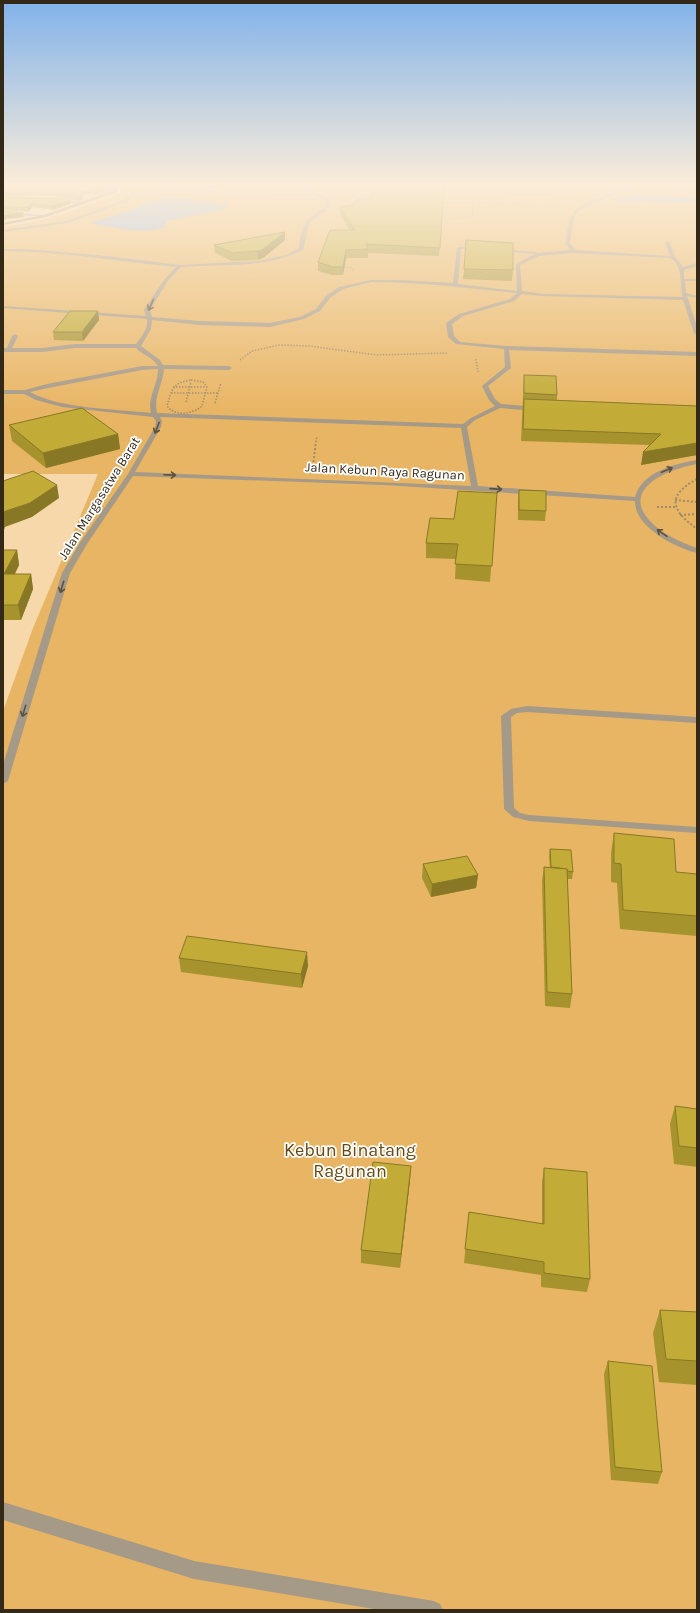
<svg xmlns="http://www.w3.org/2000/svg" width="700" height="1613" font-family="Karla,sans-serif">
	<rect width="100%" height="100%" fill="#f6d8ab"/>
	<path fill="#e8b564" d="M114,184H697V1610H3V711L33,628L98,474H3V226C41,225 87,205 123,192Z"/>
	<g fill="#86b0ed">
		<polygon points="631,194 695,198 697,198 697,203 613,201 615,198"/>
		<path d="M167,198L190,199L231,206C210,214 189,215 167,221L163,228C137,234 116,228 91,223L134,209L150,202Z"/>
	</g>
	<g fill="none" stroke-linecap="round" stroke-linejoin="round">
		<g stroke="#a18b6a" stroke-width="1" stroke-dasharray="1.5 1.5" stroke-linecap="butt">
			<polyline points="485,194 486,203"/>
			<polyline points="340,196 371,198"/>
			<polyline points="440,202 537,205"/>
			<polyline points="547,205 562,207"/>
			<polyline points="452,218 469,217 472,215 473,203"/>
			<polyline points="341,267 352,268 354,272"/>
		</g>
		<g stroke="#a18b6a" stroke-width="1.5" stroke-dasharray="1.5 1.5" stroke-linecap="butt">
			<polyline points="476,359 478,372"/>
			<polyline points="240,360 252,351 279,345 309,346 377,355 447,353"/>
			<path d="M191,380L203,382L207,387L202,406C193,414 175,417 167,406C172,389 172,383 191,380Z"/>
			<polyline points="173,387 206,387"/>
			<polyline points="171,393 218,393"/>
			<polyline points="186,402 191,382"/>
			<polyline points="215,403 221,383"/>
			<polyline points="316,442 317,436"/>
		</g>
		<g stroke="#a18b6a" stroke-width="2" stroke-dasharray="2 2" stroke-linecap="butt">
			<polyline points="313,466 316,441"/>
			<path d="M697,479C666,496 671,510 697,529"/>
			<polyline points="675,500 697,502"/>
			<polyline points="657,507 676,507"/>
			<polyline points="680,515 697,514"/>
		</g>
		<g fill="#a59987" fill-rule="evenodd">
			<path d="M141,184H145L143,186L235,192L311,193L302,184H306L316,193L327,198L330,202L327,210C302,225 310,226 303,250C264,269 223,264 181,267L167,282L150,310L152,317L200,321L270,323L300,317L316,309L326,296L339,287L371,280H401L453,283L457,248L459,247L480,248L461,249L458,284L517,291L516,264L535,254L500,251L498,249L536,252L538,253L570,250L566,243C569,204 578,208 610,193L609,184H613L614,192L635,185L629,184L679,187L697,192V194L679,189L641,186L613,195L579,210L574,216L570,243L575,250L670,256L665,242L669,241L675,257L683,267L697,263V266L684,270V279H697V281H685L686,293L697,296V298L687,296L697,326V335L694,333L683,300L543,296L522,294L514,301L463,316L452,324L454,336L460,342L506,346L697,352V356L509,350L511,368L488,386L495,399L501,404L536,407L539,409L536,411L500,408L475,420L467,427L478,486L635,497C642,472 674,464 697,460V464C672,468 620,487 649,520C662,534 680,542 697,548V553C676,548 634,527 635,501L384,485L133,476L87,544L70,573L8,781L3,784V765L62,573L79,544L128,474L155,427L156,421L153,417L62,407L36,400L24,394H3V390H25L47,384L142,366H158C153,357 142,355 136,348H75L42,352H3V348H7L12,336L15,334L18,336L12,348H42L75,344H136C142,336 148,329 147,319L3,308V306L146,316L144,310C154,295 163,279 176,267C119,262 61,251 3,251V249H26L107,256L180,265L258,261L286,255L299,248C302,225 304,220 324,208L326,202L314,195L235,194L141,188L126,202L68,223L3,232V230L66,221L124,200ZM571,253L670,258C684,265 679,285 683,297L543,294L522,291L520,265L539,256ZM371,282C420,282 468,288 517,293L510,299L459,314L446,323L448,337L456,344L504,349L505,367L482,386L489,400L495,406L471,418L463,424L157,413C153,397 163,385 164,369L229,370L232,368L229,366L163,365L160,360L141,346L151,329L152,320L200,325L270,327L304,319L320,311L330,298L343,289ZM158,369C158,385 147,397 151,413C116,409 60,409 30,392L48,388L142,370ZM160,417L461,428L471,486L135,472L161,427L162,421Z"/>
			<polygon points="527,706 697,717 697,723 527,712 517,713 511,717 514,808 520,813 529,815 697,827 697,833 529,821 513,817 504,809 501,716 511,709"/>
			<polygon points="3,1502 194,1561 434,1601 440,1604 443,1610 380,1610 194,1579 3,1520"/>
		</g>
		<g fill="#a59987" fill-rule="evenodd">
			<polygon points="57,199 82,202 84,203 82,204 56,201"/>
			<polygon points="3,212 45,215 47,216 45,217 3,214"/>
		</g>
		<polygon fill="#8a785d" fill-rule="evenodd" points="108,184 112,184 117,188 117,192 46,217 3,225 3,223 44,215 114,190"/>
	</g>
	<g fill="#a7932e">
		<polygon points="3,184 111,185 111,189 102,193 82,195 83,199 79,201 52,196 3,196"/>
		<polygon points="444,184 439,256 368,253 368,258 346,258 343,275 332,275 318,271 318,262 350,230 340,215 340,207 353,205 371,198"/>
		<polygon points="453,184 550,184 552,188 551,195 514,196 500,191 453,193"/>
		<polygon points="3,197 70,200 70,204 53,210 32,207 28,212 3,210"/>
		<polygon points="285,232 285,240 263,258 258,260 232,261 215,253 214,245"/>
		<polygon points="464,269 513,270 512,281 463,279"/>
		<polygon points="98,311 99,320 83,341 54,340 53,332"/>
		<polygon points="524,375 557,395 557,400 697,406 697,455 641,465 649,445 521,441"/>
		<polygon points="9,425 118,434 120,449 46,468 12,441"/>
		<polygon points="519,490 546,511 545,521 518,520 518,500"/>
		<polygon points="497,493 490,582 455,579 456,559 426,558 426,543 454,519"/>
		<polygon points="3,550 17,550 19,565 15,574 31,574 33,589 21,620 3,620"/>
		<polygon points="614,833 676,872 697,874 697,936 620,929 617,883 611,882 611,852"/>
		<polygon points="550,849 573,872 572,879 567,879 572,994 570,1008 545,1006 542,881 544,867 550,867 549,856"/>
		<polygon points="423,864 478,875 476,888 431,897 422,878"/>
		<polygon points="179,958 308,966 302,988 181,972"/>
		<polygon points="675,1106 697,1109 697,1167 674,1164 670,1124"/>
		<polygon points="544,1168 590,1279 587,1292 541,1287 541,1275 464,1263 469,1212 542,1224 542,1182"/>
		<polygon points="410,1180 400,1268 361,1263 361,1250"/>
		<polygon points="660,1310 697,1312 697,1385 659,1382 653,1333"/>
		<polygon points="608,1361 662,1472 658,1484 611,1480 604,1374"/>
	</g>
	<g fill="#887826">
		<polygon points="111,185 111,189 102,193 79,195 79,191"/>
		<polygon points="83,195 83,199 79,201 79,197"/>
		<polygon points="70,200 70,204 53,210 52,206"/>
		<polygon points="31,203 32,207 28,212 27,208"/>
		<polygon points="23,213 24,217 6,219 3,221 3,217 5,215"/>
		<polygon points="285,232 285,240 263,258 258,260 257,251"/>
		<polygon points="346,250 346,258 343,275 343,267"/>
		<polygon points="98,311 99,320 83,341 82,332"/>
		<polygon points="118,434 120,449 46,468 43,453"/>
		<polygon points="697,443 697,455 641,465 643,452"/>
		<polygon points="57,485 59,498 32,517 5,527 3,532 3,512"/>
		<polygon points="17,550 19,565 7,589 4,574"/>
		<polygon points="31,574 33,589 21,620 18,605"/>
		<polygon points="478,875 476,888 431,897 432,884"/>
		<polygon points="307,952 308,966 302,988 301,974"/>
		<polygon points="411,1166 410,1180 400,1268 401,1254"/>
	</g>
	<g fill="#c2ab36" stroke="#887826">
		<polygon points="3,184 107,184 111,185 102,189 79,191 83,195 79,197 51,193 3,192"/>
		<polygon points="373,184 444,184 440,248 366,244 368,249 346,250 343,267 332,267 318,262 330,230 355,230 340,207 353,205 357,200 371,198"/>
		<polygon points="453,184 498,184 453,185"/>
		<polygon points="500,184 550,184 552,188 515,188"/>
		<polygon points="3,197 51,198 70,200 52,206 31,203 27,208 3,206"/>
		<polygon points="3,211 23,213 5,215 3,217"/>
		<polygon points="285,232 262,250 257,251 232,253 214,245"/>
		<polygon points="466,240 513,243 513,270 464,269"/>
		<polygon points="70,311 98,311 82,332 53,332"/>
		<polygon points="524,375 556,376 557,395 524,393"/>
		<polygon points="524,399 697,406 697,443 643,452 661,434 523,429"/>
		<polygon points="82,408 118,434 43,453 9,425"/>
		<polygon points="33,471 57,485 30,503 3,512 3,481"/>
		<polygon points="519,490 546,491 546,511 519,510"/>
		<polygon points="458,491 497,493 492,566 455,564 458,544 426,543 430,518 454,519"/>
		<polygon points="3,550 17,550 4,574 31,574 18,605 3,605"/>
		<polygon points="614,833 674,839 676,872 697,874 697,916 623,910 621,864 614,863"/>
		<polygon points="550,849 571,850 573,872 567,871 567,869 551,867"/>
		<polygon points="467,856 478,875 432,884 423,864"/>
		<polygon points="544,867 567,869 572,994 547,992"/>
		<polygon points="187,936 307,952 301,974 179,958"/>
		<polygon points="675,1106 697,1109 697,1148 679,1146"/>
		<polygon points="373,1162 411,1166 401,1254 361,1250"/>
		<polygon points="544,1168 587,1172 590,1279 544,1273 544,1262 465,1249 469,1212 544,1224"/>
		<polygon points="660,1310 697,1312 697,1361 666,1359"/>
		<polygon points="608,1361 652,1366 662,1472 615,1467"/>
	</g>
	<defs><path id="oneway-shaft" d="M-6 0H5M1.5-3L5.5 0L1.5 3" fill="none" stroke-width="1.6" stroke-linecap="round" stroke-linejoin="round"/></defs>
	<g stroke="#5c503e">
		<use href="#oneway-shaft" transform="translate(151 305) rotate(114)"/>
		<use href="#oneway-shaft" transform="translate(157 428) rotate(111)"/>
		<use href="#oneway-shaft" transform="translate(667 470) rotate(-23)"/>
		<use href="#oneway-shaft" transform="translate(170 475) rotate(2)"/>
		<use href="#oneway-shaft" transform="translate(496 489) rotate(4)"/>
		<use href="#oneway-shaft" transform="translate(662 533) rotate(-145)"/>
		<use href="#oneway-shaft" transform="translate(62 587) rotate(107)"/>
		<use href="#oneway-shaft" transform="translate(24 711) rotate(107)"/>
	</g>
	<linearGradient id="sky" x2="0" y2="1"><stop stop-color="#81b2ea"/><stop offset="0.45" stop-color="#fbedd9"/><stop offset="1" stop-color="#fbedd9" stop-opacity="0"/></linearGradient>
	<rect width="700" height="410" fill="url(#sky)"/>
	<g text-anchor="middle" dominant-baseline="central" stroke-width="3.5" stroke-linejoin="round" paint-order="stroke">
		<g font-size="13" fill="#342917" stroke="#fefefe">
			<text transform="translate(385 471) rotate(3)">Jalan Kebun Raya Ragunan</text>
			<text transform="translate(99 498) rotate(-58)">Jalan Margasatwa Barat</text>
		</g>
		<g font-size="18" fill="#664812" stroke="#fefefe">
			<text x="350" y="1150">Kebun Binatang<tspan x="350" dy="21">Ragunan</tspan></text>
		</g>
	</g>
	<rect width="700" height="1613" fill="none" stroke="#342917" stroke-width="8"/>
</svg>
